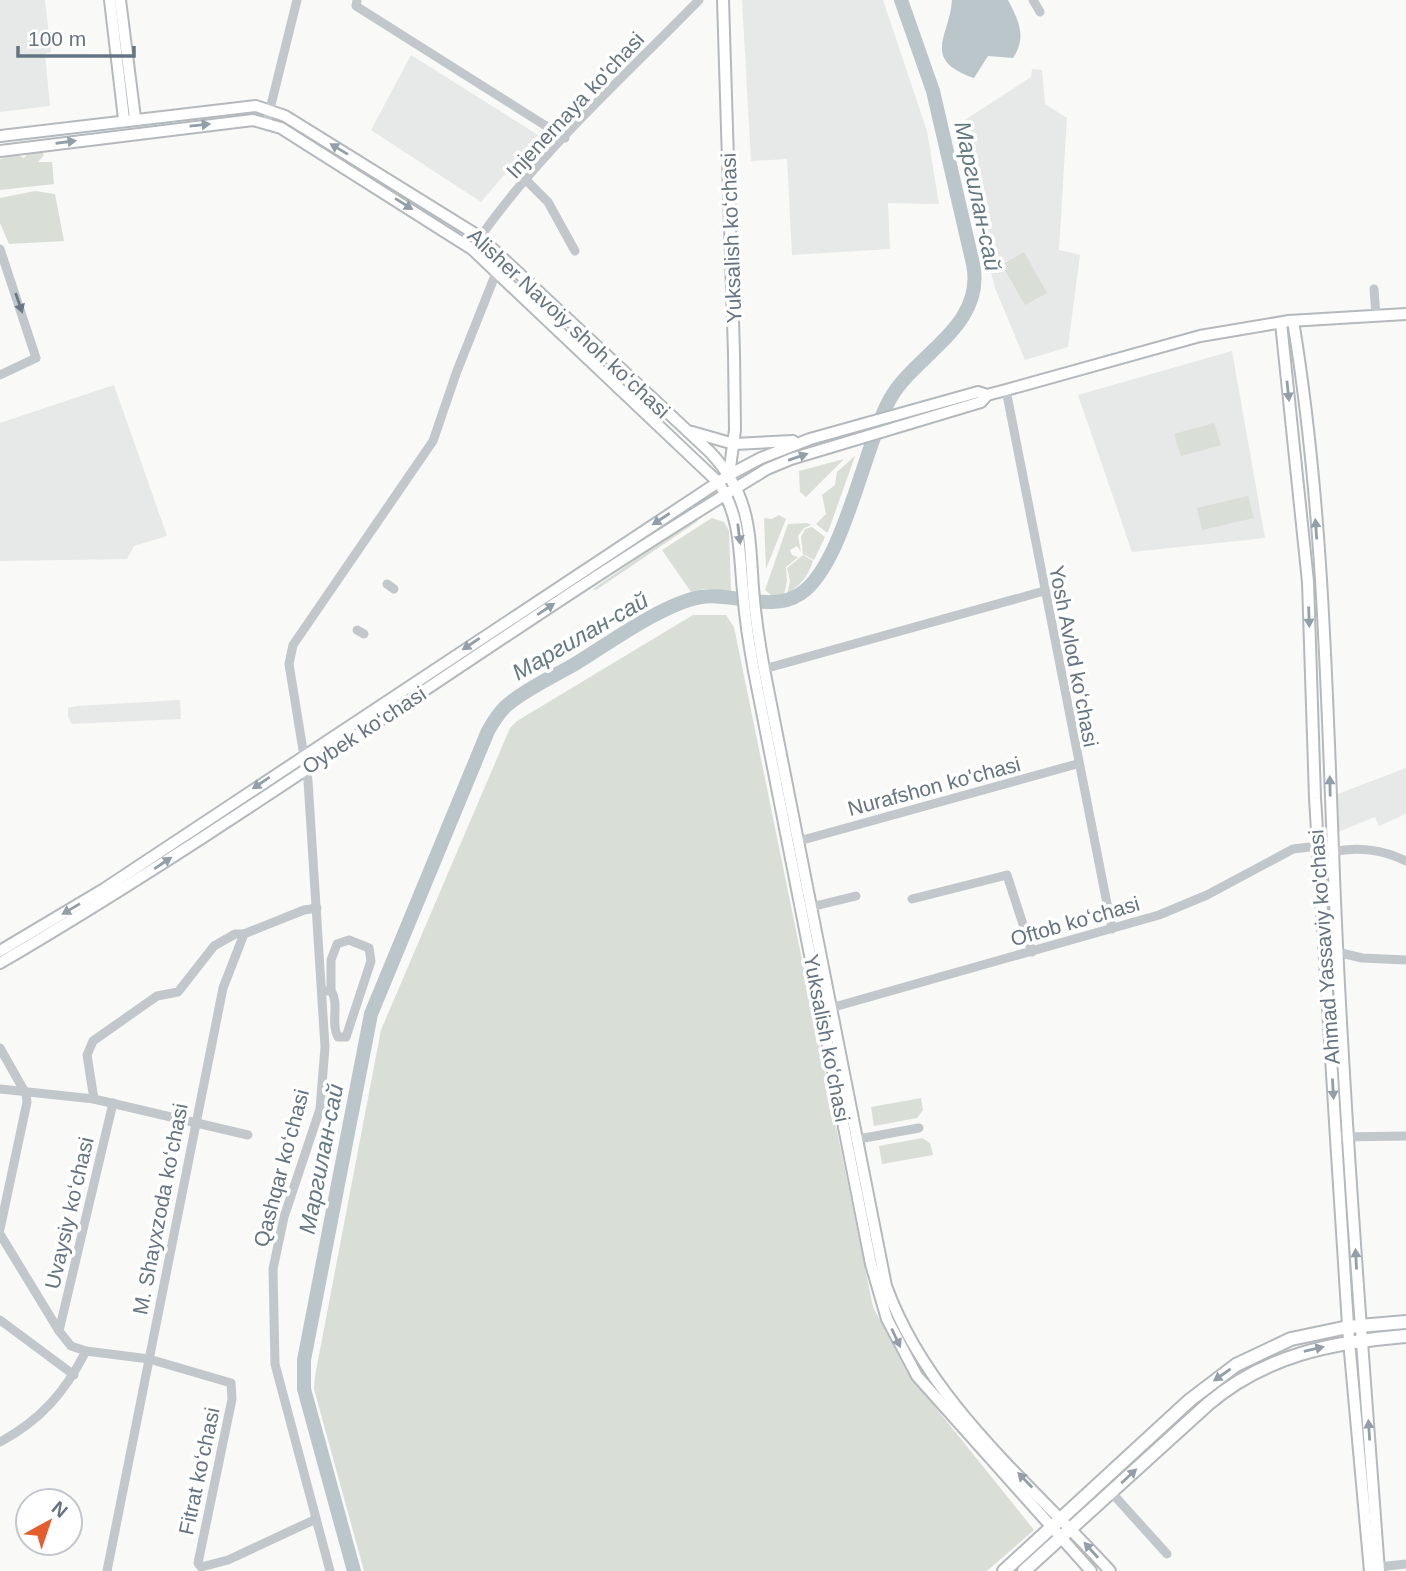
<svg xmlns="http://www.w3.org/2000/svg" width="1406" height="1571" font-family="Helvetica,sans-serif">
	<rect width="100%" height="100%" fill="#f9f9f7"/>
	<g fill="#e7e8e8">
		<polygon points="0,0 45,0 51,52 45,54 50,106 0,112"/>
		<polygon points="742,0 883,0 927,131 939,204 888,203 890,249 792,255 787,159 751,161"/>
		<polygon points="411,55 538,135 481,202 371,130"/>
		<polygon points="1032,69 1042,70 1045,104 1067,118 1059,250 1080,255 1068,347 1025,360 995,288 954,127 1031,77"/>
		<polygon points="1232,351 1265,538 1132,552 1078,395"/>
		<polygon points="114,385 167,536 134,546 127,559 0,561 0,423"/>
		<polygon points="180,700 181,719 72,724 68,717 68,708 76,706"/>
		<polygon points="1406,768 1406,814 1379,826 1375,817 1338,832 1335,795"/>
	</g>
	<g fill="#d9ded6">
		<polygon points="33,148 40,149 44,155 38,162 52,162 54,184 0,190 0,159 16,154 24,158"/>
		<polygon points="35,191 55,194 64,241 9,244 0,223 0,198"/>
		<polygon points="1024,252 1047,293 1025,305 1002,265"/>
		<polygon points="1214,423 1221,445 1181,456 1174,434"/>
		<polygon points="855,456 828,532 826,532 816,524 826,514 822,495 835,485 837,472"/>
		<polygon points="844,459 806,497 800,492 799,471"/>
		<polygon points="1248,496 1254,518 1202,530 1197,508"/>
		<polygon points="779,515 786,519 766,569 764,518 772,519"/>
		<polygon points="695,518 698,521 596,590 593,589"/>
		<polygon points="712,518 724,522 729,531 731,591 704,589 691,592 662,550"/>
		<polygon points="807,523 811,525 804,528 798,536 801,552 797,546 790,550 792,555 798,557 786,567 787,581 784,595 771,595 765,590 788,524"/>
		<polygon points="812,527 825,537 814,560 803,554 801,537 805,529"/>
		<path d="M803,555L813,561C808,576 800,586 787,594L790,581L787,568Z"/>
		<polygon points="693,615 726,615 734,627 873,1307 907,1372 1034,1530 987,1571 364,1571 314,1389 315,1376 381,1030 510,728 517,721"/>
		<polygon points="921,1098 923,1110 917,1118 874,1126 871,1107"/>
		<polygon points="922,1138 930,1143 933,1155 882,1164 879,1146"/>
	</g>
	<path fill="#bbc6cb" d="M952,0H1008C1019,21 1027,37 1013,58L988,56L974,78C920,59 950,36 952,0Z"/>
	<g fill="none" stroke-linecap="round" stroke-linejoin="round">
		<path stroke="#bbc6cb" stroke-width="14" d="M354,1571L304,1389V1360L371,1014L488,731C494,720 501,709 511,702C530,687 554,676 575,664C608,644 664,603 701,597C732,592 772,613 800,594C843,567 864,446 890,399C915,354 986,326 973,264L933,91L901,0"/>
		<defs>
			<g id="major">
				<polyline points="110,0 124,119"/>
				<polyline points="120,0 135,118"/>
				<polyline points="723,0 734,353 735,430 729,475"/>
				<path d="M0,136L256,106L285,116L480,237L710,452C751,496 749,531 753,588C755,616 759,642 764,669L886,1286C928,1402 1029,1482 1110,1571"/>
				<path d="M0,151L253,120L281,128L472,249L718,482C741,517 739,551 743,591C745,618 749,644 754,671L871,1264L887,1319L917,1376L1091,1571"/>
				<path d="M1293,321C1326,520 1327,723 1336,924C1346,1140 1363,1355 1379,1571"/>
				<polyline points="1281,323 1308,582 1315,798 1336,1138 1349,1341 1370,1571"/>
				<polyline points="692,432 734,444 793,441"/>
				<polyline points="0,951 104,889 729,475 761,458 810,439 978,392 987,395 1006,390 1200,336 1289,321 1406,314"/>
				<path d="M0,963C263,809 507,626 767,469L791,459L981,402L987,395"/>
			</g>
			<g id="highway">
				<polyline points="1004,1571 1190,1400 1236,1365 1291,1339 1348,1327 1406,1322"/>
				<path d="M1024,1571L1208,1404C1265,1355 1333,1342 1406,1336"/>
			</g>
		</defs>
		<use href="#major" stroke="#b4b9bd" stroke-width="14"/>
		<use href="#highway" stroke="#b3b8bc" stroke-width="16"/>
		<g stroke="#c2c7cb" stroke-width="9">
			<polyline points="357,0 356,6 565,138"/>
			<polyline points="1033,0 1040,12"/>
			<polyline points="268,117 297,0"/>
			<polyline points="527,181 548,202 575,251"/>
			<polyline points="0,249 36,358 0,375"/>
			<path d="M472,249C532,159 624,77 699,0"/>
			<polyline points="1374,289 1376,316"/>
			<polyline points="1006,390 1112,929"/>
			<polyline points="387,584 394,589"/>
			<polyline points="357,630 364,634"/>
			<polyline points="764,669 1044,591"/>
			<polyline points="799,841 1077,764"/>
			<path d="M1333,852C1357,846 1384,850 1406,861"/>
			<polyline points="912,899 1007,875 1032,952"/>
			<polyline points="811,907 856,896"/>
			<polyline points="1337,952 1362,958 1406,960"/>
			<path d="M322,992L331,990V960L337,944L349,940L369,948L371,961L346,1037H338C330,1023 340,1005 331,990"/>
			<polyline points="827,1009 1159,915 1207,895 1293,849 1318,846"/>
			<polyline points="0,1048 26,1094 27,1102 0,1229"/>
			<polyline points="0,1089 94,1099 248,1135"/>
			<polyline points="94,1099 87,1055 93,1041 157,996 178,992 214,946 235,934 244,934"/>
			<polyline points="1341,1137 1406,1136"/>
			<polyline points="864,1138 919,1128"/>
			<path d="M0,1234L59,1331L71,1346L86,1351C65,1392 41,1420 0,1442"/>
			<polyline points="0,1320 74,1375"/>
			<polyline points="59,1331 113,1103"/>
			<polyline points="86,1351 149,1359 231,1383 232,1399 198,1563 201,1567 228,1560 316,1519"/>
			<polyline points="1111,1492 1167,1554"/>
			<polyline points="1378,1567 1406,1564"/>
			<polyline points="107,1571 223,988 244,934 304,910 317,908"/>
			<polyline points="330,1571 275,1364 273,1269 284,1217 320,1109 325,1047 308,781 289,664 293,645 433,441 457,371 502,258"/>
		</g>
		<use href="#major" stroke="#fff" stroke-width="10"/>
		<use href="#highway" stroke="#fff" stroke-width="12"/>
	</g>
	<defs><path id="oneway-solid" d="M-6-.8H1V-3.2L6.5 0L1 3.2V.8H-6Z" transform="scale(1.75)"/></defs>
	<g fill="#929ea8">
		<use href="#oneway-solid" transform="translate(200 125) rotate(-6)"/>
		<use href="#oneway-solid" transform="translate(66 142) rotate(-8)"/>
		<use href="#oneway-solid" transform="translate(339 149) rotate(-149)"/>
		<use href="#oneway-solid" transform="translate(404 204) rotate(32)"/>
		<use href="#oneway-solid" transform="translate(1288 391) rotate(84)"/>
		<use href="#oneway-solid" transform="translate(798 457) rotate(-19)"/>
		<use href="#oneway-solid" transform="translate(661 519) rotate(147)"/>
		<use href="#oneway-solid" transform="translate(1316 529) rotate(-94)"/>
		<use href="#oneway-solid" transform="translate(739 534) rotate(83)"/>
		<use href="#oneway-solid" transform="translate(546 609) rotate(-34)"/>
		<use href="#oneway-solid" transform="translate(1309 617) rotate(88)"/>
		<use href="#oneway-solid" transform="translate(471 644) rotate(146)"/>
		<use href="#oneway-solid" transform="translate(261 783) rotate(146)"/>
		<use href="#oneway-solid" transform="translate(1330 786) rotate(-91)"/>
		<use href="#oneway-solid" transform="translate(163 863) rotate(-34)"/>
		<use href="#oneway-solid" transform="translate(71 909) rotate(149)"/>
		<use href="#oneway-solid" transform="translate(1333 1089) rotate(87)"/>
		<use href="#oneway-solid" transform="translate(1356 1259) rotate(-93)"/>
		<use href="#oneway-solid" transform="translate(896 1338) rotate(65)"/>
		<use href="#oneway-solid" transform="translate(1314 1349) rotate(-13)"/>
		<use href="#oneway-solid" transform="translate(1222 1375) rotate(145)"/>
		<use href="#oneway-solid" transform="translate(1369 1430) rotate(-94)"/>
		<use href="#oneway-solid" transform="translate(1129 1476) rotate(-43)"/>
		<use href="#oneway-solid" transform="translate(1025 1480) rotate(-134)"/>
		<use href="#oneway-solid" transform="translate(1091 1550) rotate(-132)"/>
	</g>
	<use fill="#697886" href="#oneway-solid" transform="translate(19 303) rotate(71)"/>
	<g text-anchor="middle" dominant-baseline="central" stroke-width="7" stroke-linejoin="round" paint-order="stroke">
		<g font-size="21" fill="#647482" stroke="#fff">
			<text transform="translate(575 105) rotate(-47)">Injenernaya ko'chasi</text>
			<text transform="translate(731 238) rotate(-92)">Yuksalish koʻchasi</text>
			<text transform="translate(569 323) rotate(43)">Alisher Navoiy shoh koʻchasi</text>
			<text transform="translate(1074 656) rotate(79)">Yosh Avlod koʻchasi</text>
			<text transform="translate(364 730) rotate(-33)">Oybek ko‘chasi</text>
			<text transform="translate(934 786) rotate(-15)">Nurafshon ko'chasi</text>
			<text transform="translate(1075 921) rotate(-16)">Oftob koʻchasi</text>
			<text transform="translate(1324 947) rotate(-94)">Ahmad Yassaviy ko'chasi</text>
			<text transform="translate(827 1038) rotate(79)">Yuksalish koʻchasi</text>
			<text transform="translate(281 1168) rotate(-75)">Qashqar koʻchasi</text>
			<text transform="translate(160 1209) rotate(-79)">M. Shayxzoda koʻchasi</text>
			<text transform="translate(69 1213) rotate(-77)">Uvaysiy koʻchasi</text>
			<text transform="translate(199 1471) rotate(-78)">Fitrat koʻchasi</text>
		</g>
		<g font-size="23" font-style="italic" fill="#647a83" stroke="#fff">
			<text transform="translate(978 196) rotate(78)">Маргилан-сай</text>
			<text transform="translate(580 636) rotate(-30)">Маргилан-сай</text>
			<text transform="translate(321 1159) rotate(-79)">Маргилан-сай</text>
		</g>
	</g>
	<g transform="translate(49 1522) rotate(40)"><circle r="33" fill="#ffffff" stroke="#c1c7cd" stroke-width="2"/>
	<path d="M0-5L12 26L0 18L-12 26Z" fill="#e55d2c"/>
	<text y="-10" font-size="19" font-weight="bold" text-anchor="middle" fill="#647482">N</text>
	</g>
	<path d="M18 46v10h116v-10" fill="none" stroke="#647482" stroke-width="3.5"/>
	<text x="28" y="46" font-size="21" fill="#647482" stroke="#ffffff" stroke-width="5" paint-order="stroke">100 m</text>
</svg>
